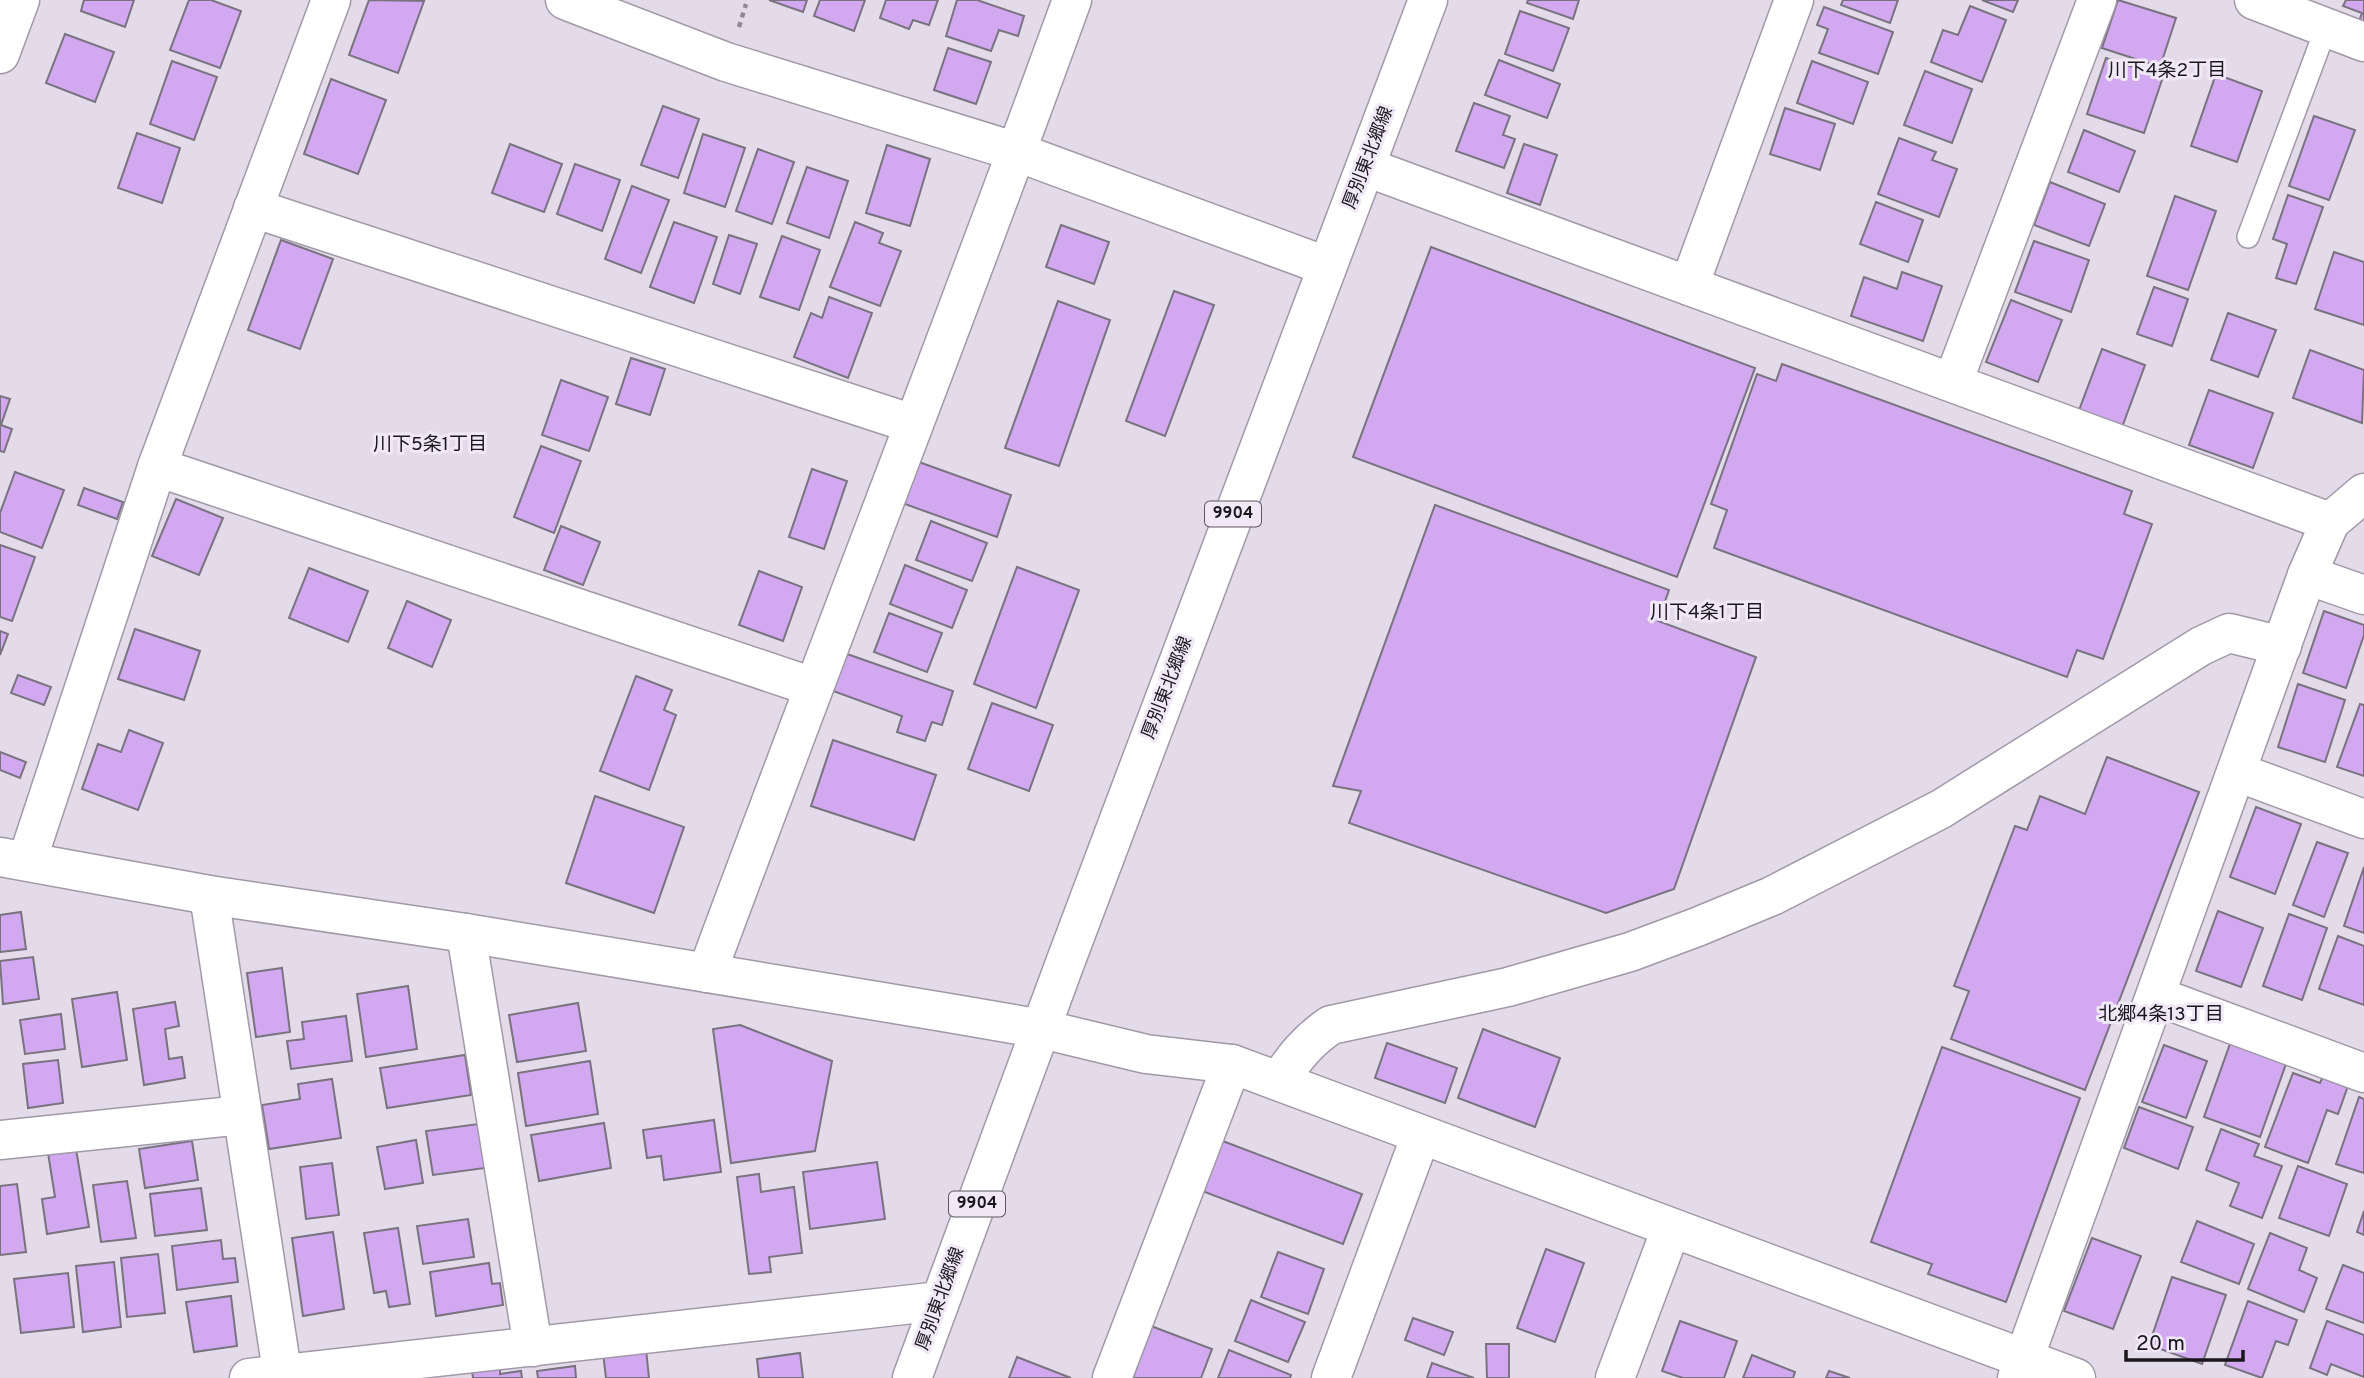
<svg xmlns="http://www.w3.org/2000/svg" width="2364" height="1378" font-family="Overpass,'Noto Sans JP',sans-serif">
	<rect width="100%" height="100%" fill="#e3dbea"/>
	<g fill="#d2a9f1" stroke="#79727f" stroke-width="2">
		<polygon points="84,0 134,0 125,27 81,11"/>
		<polygon points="189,0 211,0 241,11 220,68 170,50"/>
		<polygon points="369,0 424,1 398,73 349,55"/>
		<polygon points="769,0 807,0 803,12"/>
		<polygon points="820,0 865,0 854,31 814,16"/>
		<polygon points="886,0 938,0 929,25 913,20 909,29 880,18"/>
		<polygon points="957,0 977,0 1024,16 1018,36 999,30 991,51 946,36"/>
		<polygon points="1528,0 1579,0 1573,19 1527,3"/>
		<polygon points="1843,0 1898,0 1890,23 1841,5"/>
		<polygon points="1982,0 2018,0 2013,12"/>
		<polygon points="2118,0 2176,18 2160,67 2102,48"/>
		<polygon points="2346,0 2364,0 2364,26 2358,24 2362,13 2343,6"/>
		<polygon points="1970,6 2006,20 1982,82 1931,62 1943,30 1958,35"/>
		<polygon points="1824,7 1893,32 1878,74 1819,53 1828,29 1817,25"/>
		<polygon points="1520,11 1569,28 1553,71 1505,54"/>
		<polygon points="65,34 114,52 95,102 46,83"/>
		<polygon points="948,48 991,62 976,104 934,90"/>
		<polygon points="2106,58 2163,77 2144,133 2087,114"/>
		<polygon points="1499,60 1560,84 1547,118 1485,95"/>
		<polygon points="172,61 217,77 194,140 150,124"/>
		<polygon points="1812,61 1868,82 1853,124 1797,103"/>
		<polygon points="1925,71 1972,89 1952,143 1904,125"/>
		<polygon points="2216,74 2262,91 2237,162 2191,146"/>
		<polygon points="331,79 386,100 358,174 304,154"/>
		<polygon points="1474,103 1510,116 1503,135 1515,139 1504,168 1456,151"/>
		<polygon points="663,106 699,119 678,178 641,165"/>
		<polygon points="1785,108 1835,124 1820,170 1770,154"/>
		<polygon points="2314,116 2355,130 2329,200 2289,186"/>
		<polygon points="2084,130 2135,151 2119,192 2068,172"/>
		<polygon points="137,133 180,148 162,203 118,188"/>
		<polygon points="703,134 745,148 725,207 684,193"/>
		<polygon points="1899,138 1936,152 1932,160 1957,169 1939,217 1878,194"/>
		<polygon points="510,144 562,164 544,212 492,193"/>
		<polygon points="1524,144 1557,155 1540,205 1507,193"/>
		<polygon points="887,145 930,159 910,226 866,213"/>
		<polygon points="758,149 794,162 772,224 736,211"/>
		<polygon points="575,164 620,180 602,231 557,214"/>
		<polygon points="807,167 848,181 829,238 787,223"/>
		<polygon points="2050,182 2105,204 2089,246 2034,225"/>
		<polygon points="632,186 669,200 641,273 605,259"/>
		<polygon points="2288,195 2323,207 2296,284 2276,278 2287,244 2273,239"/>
		<polygon points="2175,196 2216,211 2188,290 2147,276"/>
		<polygon points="1876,202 1923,220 1908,262 1860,244"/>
		<polygon points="674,222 717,237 694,303 650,287"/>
		<polygon points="855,222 883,233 879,243 901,251 880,306 830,287"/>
		<polygon points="1061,225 1109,242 1094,284 1046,267"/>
		<polygon points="729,235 757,244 740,294 713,284"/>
		<polygon points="782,236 820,250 799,310 760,297"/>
		<polygon points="281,240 333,259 300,349 248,330"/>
		<polygon points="2034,241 2089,260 2071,312 2015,292"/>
		<polygon points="1431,247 1755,368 1677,577 1353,457"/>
		<polygon points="2334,252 2364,262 2364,325 2315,309"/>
		<polygon points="1902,272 1942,286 1923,341 1851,316 1864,277 1897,289"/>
		<polygon points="2154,287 2188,299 2172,346 2137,334"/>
		<polygon points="1174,291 1214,305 1165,436 1126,421"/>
		<polygon points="829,297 872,313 848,378 794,357 811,313 822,318"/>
		<polygon points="2011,300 2062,320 2038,382 1986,362"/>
		<polygon points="1058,301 1110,320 1059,466 1005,448"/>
		<polygon points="2228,313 2276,330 2258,377 2211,360"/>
		<polygon points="2102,349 2145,365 2121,430 2078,413"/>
		<polygon points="2310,350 2364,370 2362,423 2293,398"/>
		<polygon points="631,358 665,369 650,415 616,404"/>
		<polygon points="1782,364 2132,491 2124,514 2152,524 2103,659 2077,650 2067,677 1714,548 1727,510 1711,504 1757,374 1776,381"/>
		<polygon points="561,380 608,397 589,451 542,435"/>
		<polygon points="2209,390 2273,413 2253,468 2189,445"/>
		<polygon points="0,396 10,399 1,425 12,429 4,452 0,451"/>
		<polygon points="541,446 581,461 554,533 514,517"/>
		<polygon points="916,461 1011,495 997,537 902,503"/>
		<polygon points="812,469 847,481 824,549 789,537"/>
		<polygon points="15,472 64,490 42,548 0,532 0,513"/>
		<polygon points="84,488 123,502 117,519 78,505"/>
		<polygon points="176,499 223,518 199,575 152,556"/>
		<polygon points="1435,505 1669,590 1658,621 1756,657 1674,889 1606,913 1349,823 1361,791 1333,786"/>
		<polygon points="931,521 987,543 972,581 916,560"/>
		<polygon points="561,526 600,542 583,585 544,570"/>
		<polygon points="0,545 35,557 12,621 0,617"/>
		<polygon points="905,565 967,590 952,628 890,604"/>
		<polygon points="1017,567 1079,590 1036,708 974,684"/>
		<polygon points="309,568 368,591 348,642 289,618"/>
		<polygon points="759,571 802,587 783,641 739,625"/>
		<polygon points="407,601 451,620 432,667 388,648"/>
		<polygon points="2324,611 2364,625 2364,635 2346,688 2303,673"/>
		<polygon points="889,613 942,633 927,672 874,652"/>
		<polygon points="135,629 200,651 184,700 118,679"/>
		<polygon points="0,631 8,634 0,655"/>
		<polygon points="847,654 953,691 942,725 932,722 925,741 897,732 902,716 833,691"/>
		<polygon points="18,675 51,687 44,705 11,693"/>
		<polygon points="636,676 672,690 664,710 676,715 649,790 600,771"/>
		<polygon points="2298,684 2345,700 2325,762 2278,747"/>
		<polygon points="992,703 1053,725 1029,791 968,769"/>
		<polygon points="2360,704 2364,705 2364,776 2337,767"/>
		<polygon points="129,730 163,743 138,810 82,789 98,744 121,752"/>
		<polygon points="833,740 936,775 914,840 811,806"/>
		<polygon points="0,752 26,762 20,778 0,770"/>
		<polygon points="2107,757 2199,792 2085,1090 1951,1039 1969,991 1954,986 2015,826 2027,830 2040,796 2085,814"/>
		<polygon points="595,796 684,827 654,913 566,883"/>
		<polygon points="2256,807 2301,824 2275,894 2230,877"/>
		<polygon points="2317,842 2348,853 2324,917 2293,905"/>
		<polygon points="2364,867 2364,933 2344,926"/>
		<polygon points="2218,911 2263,928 2241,987 2196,971"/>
		<polygon points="21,912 26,949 0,952 0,915"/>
		<polygon points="2289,914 2327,928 2302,1000 2263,986"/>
		<polygon points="2338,936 2364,946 2364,1005 2319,989"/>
		<polygon points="33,957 39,999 3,1004 0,961"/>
		<polygon points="282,968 290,1032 256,1037 247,973"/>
		<polygon points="408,986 417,1049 366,1057 357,994"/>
		<polygon points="117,992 127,1060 82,1067 72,999"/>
		<polygon points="175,1002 179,1026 165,1029 169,1059 182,1057 185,1078 144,1085 133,1009"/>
		<polygon points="578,1003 586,1051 517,1062 509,1015"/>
		<polygon points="61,1014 65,1049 25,1054 20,1020"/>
		<polygon points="346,1016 352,1061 291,1069 287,1041 304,1039 302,1022"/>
		<polygon points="740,1025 832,1061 815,1151 731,1163 713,1029"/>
		<polygon points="1483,1029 1560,1058 1535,1127 1458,1098"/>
		<polygon points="2231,1041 2287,1061 2260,1137 2204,1117"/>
		<polygon points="1387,1043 1457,1068 1445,1103 1375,1078"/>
		<polygon points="2164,1045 2207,1061 2186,1118 2142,1102"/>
		<polygon points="1942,1047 2080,1098 2006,1302 1928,1274 1932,1264 1871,1242"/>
		<polygon points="465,1055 471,1095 387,1108 380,1068"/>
		<polygon points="58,1060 63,1103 28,1108 23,1064"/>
		<polygon points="590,1061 598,1114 526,1126 518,1073"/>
		<polygon points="2293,1073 2320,1083 2324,1074 2349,1083 2338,1114 2327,1110 2308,1163 2265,1147"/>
		<polygon points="332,1079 341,1138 269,1149 262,1105 300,1099 298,1084"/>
		<polygon points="2359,1097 2364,1099 2364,1173 2336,1164"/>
		<polygon points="2139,1107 2193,1127 2178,1169 2124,1148"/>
		<polygon points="714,1120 721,1172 664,1180 661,1156 647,1158 643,1130"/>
		<polygon points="604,1123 611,1168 539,1181 531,1135"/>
		<polygon points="478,1124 485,1168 433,1175 426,1131"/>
		<polygon points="2221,1129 2259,1144 2254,1156 2282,1166 2262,1218 2230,1206 2239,1183 2206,1170"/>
		<polygon points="416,1140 423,1183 385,1189 377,1147"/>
		<polygon points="1220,1140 1362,1194 1343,1244 1202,1191"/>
		<polygon points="192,1141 198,1180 145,1188 139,1149"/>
		<polygon points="76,1149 89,1227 47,1234 42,1199 55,1197 48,1153"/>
		<polygon points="877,1162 885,1219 810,1229 803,1172"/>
		<polygon points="332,1163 339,1215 306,1219 300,1167"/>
		<polygon points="2298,1166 2347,1184 2329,1236 2279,1218"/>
		<polygon points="759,1174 761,1192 794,1187 802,1253 769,1257 771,1272 749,1274 737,1177"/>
		<polygon points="127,1181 136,1238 101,1242 93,1185"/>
		<polygon points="17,1184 26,1252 0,1255 0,1186"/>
		<polygon points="201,1188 207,1230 155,1236 150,1194"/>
		<polygon points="2364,1211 2364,1235 2357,1232"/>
		<polygon points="468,1219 474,1257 423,1264 417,1226"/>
		<polygon points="2197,1221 2254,1244 2239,1284 2181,1262"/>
		<polygon points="398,1228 410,1304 389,1307 386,1291 374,1293 364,1233"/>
		<polygon points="333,1232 344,1309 303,1316 292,1238"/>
		<polygon points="2270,1233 2307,1248 2299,1270 2317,1278 2304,1312 2248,1289"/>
		<polygon points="2092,1238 2141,1256 2113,1329 2064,1311"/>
		<polygon points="221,1240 223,1259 235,1258 238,1282 177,1290 172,1246"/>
		<polygon points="1546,1249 1584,1263 1555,1342 1517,1328"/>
		<polygon points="1278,1252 1324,1269 1308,1314 1261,1297"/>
		<polygon points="158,1254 165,1313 127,1317 121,1258"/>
		<polygon points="114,1262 121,1327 83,1332 76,1266"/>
		<polygon points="489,1263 492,1284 500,1283 503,1305 436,1316 430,1272"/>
		<polygon points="2343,1265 2364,1273 2364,1323 2326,1309"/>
		<polygon points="68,1273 74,1327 21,1333 14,1279"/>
		<polygon points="2172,1277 2226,1295 2202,1364 2149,1345"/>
		<polygon points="231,1296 237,1346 194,1352 186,1302"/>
		<polygon points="1251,1300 1305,1322 1288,1362 1235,1341"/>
		<polygon points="2248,1301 2297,1320 2288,1345 2276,1341 2262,1378 2225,1365"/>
		<polygon points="1413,1318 1453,1332 1444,1355 1405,1340"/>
		<polygon points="1680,1321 1737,1341 1724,1378 1683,1378 1662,1371"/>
		<polygon points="2327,1321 2364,1335 2364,1377 2331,1364 2327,1375 2310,1368"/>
		<polygon points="1151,1326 1212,1349 1201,1378 1133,1378"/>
		<polygon points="1486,1344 1509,1344 1509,1378 1487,1378"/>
		<polygon points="646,1349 649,1378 606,1378 603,1353"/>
		<polygon points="1229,1350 1291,1375 1290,1378 1218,1378"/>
		<polygon points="800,1353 803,1378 759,1378 757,1359"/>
		<polygon points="1752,1355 1795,1372 1793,1378 1743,1378"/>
		<polygon points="1017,1357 1071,1378 1009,1378"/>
		<polygon points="1432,1363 1474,1378 1427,1378"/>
		<polygon points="575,1366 576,1378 538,1378 537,1371"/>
		<polygon points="500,1367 500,1374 521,1371 522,1378 473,1378 472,1371"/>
		<polygon points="1829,1371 1850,1378 1826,1378"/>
	</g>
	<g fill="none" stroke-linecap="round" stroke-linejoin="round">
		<defs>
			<polyline id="lane" points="2248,237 2326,28"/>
			<g id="street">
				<polyline points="565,0 726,62 1017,152 1326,266"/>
				<polyline points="2254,0 2364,42"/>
				<polyline points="1366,167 2330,522 2307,575 2017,1378"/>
				<polyline points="253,208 913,424"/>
				<polyline points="1689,286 1794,0"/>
				<polyline points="1953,382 2097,0"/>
				<polyline points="157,467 813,687"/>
				<polyline points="2307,575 2364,595"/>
				<polyline points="2237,772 2364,819"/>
				<polyline points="27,861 157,467 331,0"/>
				<polyline points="209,895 283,1378"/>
				<polyline points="466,933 533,1347"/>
				<path d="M707,973C827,648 954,326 1072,0"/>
				<polyline points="2156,996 2364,1073"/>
				<path d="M1279,1081C1294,1058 1308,1040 1331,1025L1508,987L1630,952L1697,927L1772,896L1941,809L2201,646L2229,633L2282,646"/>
				<polyline points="0,1140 242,1115"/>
				<polyline points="249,1378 940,1301"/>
				<polyline points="1112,1378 1232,1064"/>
				<polyline points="1331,1378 1421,1135"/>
				<polyline points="1615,1378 1671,1229"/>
			</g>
			<g id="secondary">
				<polyline points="0,54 20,0"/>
				<polyline points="2330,522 2364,493"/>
				<polyline points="0,857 209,895 466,933 949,1013 1042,1029 1146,1054 1232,1064 2076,1378"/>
			</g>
			<polyline id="primary" points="912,1378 1065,963 1428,0"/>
		</defs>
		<use href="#lane" stroke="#a199a7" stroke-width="24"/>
		<use href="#street" stroke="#a199a7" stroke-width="41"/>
		<use href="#secondary" stroke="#a199a7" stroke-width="41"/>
		<use href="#primary" stroke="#a199a7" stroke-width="41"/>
		<polyline stroke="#8f8994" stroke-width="4.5" stroke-dasharray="5 5" stroke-linecap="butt" points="739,27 746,4"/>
		<use href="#lane" stroke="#fff" stroke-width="21"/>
		<use href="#street" stroke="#fff" stroke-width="38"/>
		<use href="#secondary" stroke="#fff" stroke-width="38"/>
		<use href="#primary" stroke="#fff" stroke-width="38"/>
	</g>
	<g text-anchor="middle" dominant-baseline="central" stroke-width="6" stroke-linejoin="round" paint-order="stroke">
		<g fill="#f0e8f7" stroke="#5a565e" stroke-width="2">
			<rect x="1205" y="501.5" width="56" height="25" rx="5"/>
			<rect x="949" y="1191.5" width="56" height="25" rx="5"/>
		</g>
		<g font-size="16" font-weight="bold" fill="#1a171c">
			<text x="1233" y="514">9904</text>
			<text x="977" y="1204">9904</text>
		</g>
		<g font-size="18" fill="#1a171c" stroke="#f0e8f7">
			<text transform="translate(1369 158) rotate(-69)">厚別東北郷線</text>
			<text transform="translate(1168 688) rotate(-69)">厚別東北郷線</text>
			<text transform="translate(941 1299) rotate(-70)">厚別東北郷線</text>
		</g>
		<g font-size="19" fill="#1a171c" stroke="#f0e8f7">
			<text x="2167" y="71">川下4条2丁目</text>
			<text x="430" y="445">川下5条1丁目</text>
			<text x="1707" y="613">川下4条1丁目</text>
			<text x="2161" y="1015">北郷4条13丁目</text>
		</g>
	</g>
	<path d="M2126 1350v10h117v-10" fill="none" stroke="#1a171c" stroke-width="3.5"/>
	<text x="2136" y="1350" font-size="21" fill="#1a171c" stroke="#f0e8f7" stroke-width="5" paint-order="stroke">20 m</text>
</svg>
